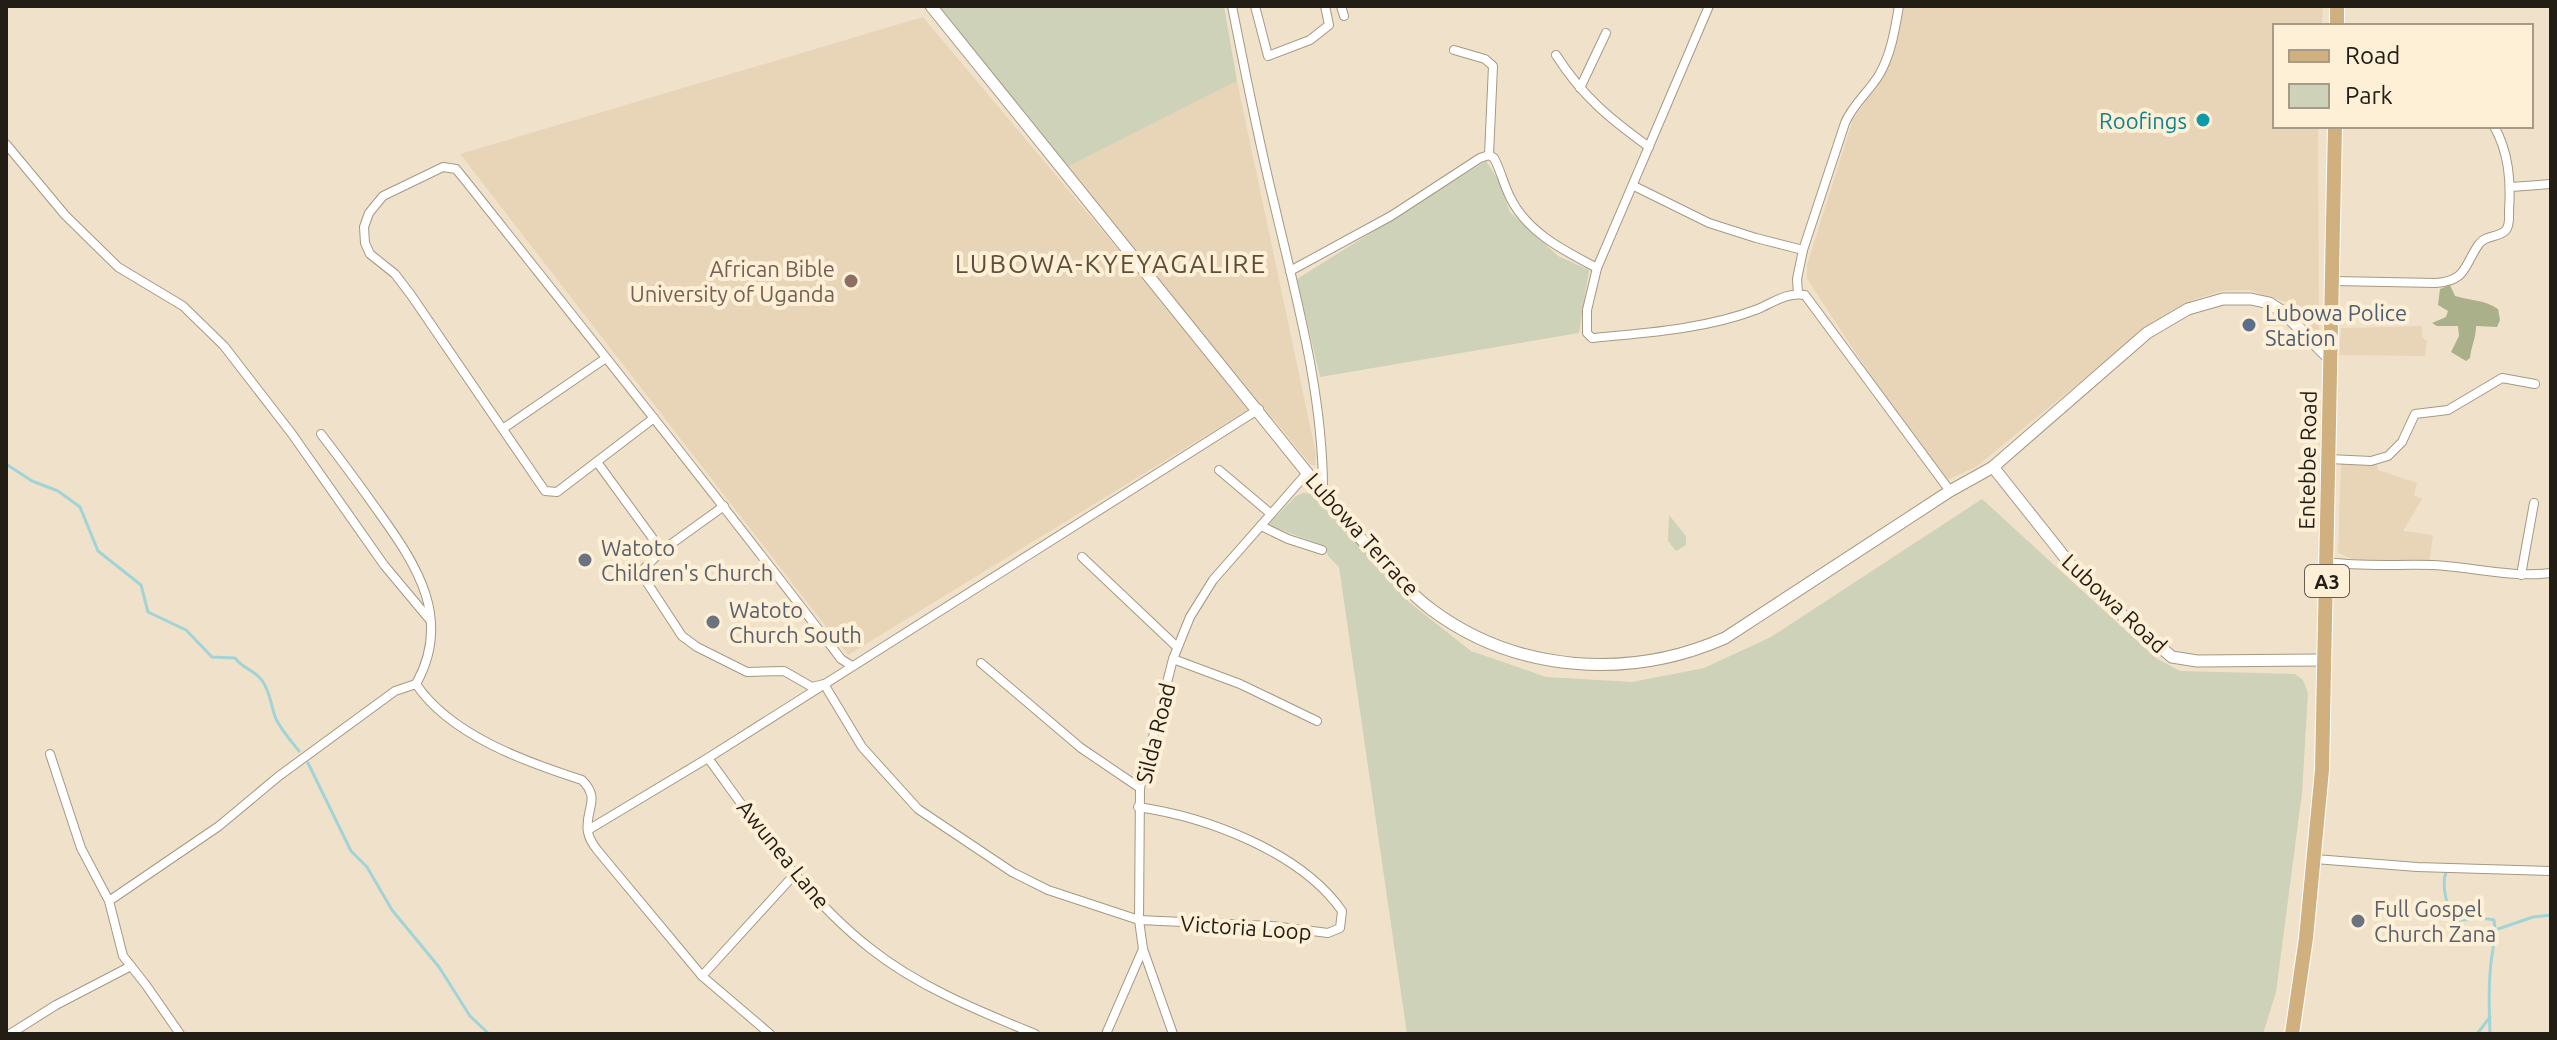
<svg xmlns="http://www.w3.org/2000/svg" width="2557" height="1040" font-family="Ubuntu,sans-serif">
	<rect width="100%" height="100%" fill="#f0e2ca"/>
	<g fill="#e8d5b7">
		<polygon points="1905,6 2323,6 2322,26 2275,26 2275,126 2318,126 2319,341 2306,320 2286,302 2249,290 2221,291 2193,300 2141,332 1976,467 1947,480 1936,470 1895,412 1807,279 1807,265 1853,119 1884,76"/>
		<polygon points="923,17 1251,408 848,655 460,154"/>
		<polygon points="1237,81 1316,454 1315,466 1310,464 1067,167"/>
		<polygon points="2422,326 2422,337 2427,341 2425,356 2339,355 2341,328"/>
		<polygon points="2341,462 2377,462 2378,470 2417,483 2414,495 2422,499 2403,531 2433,535 2429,564 2359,562 2338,553"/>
	</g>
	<g fill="#cdd2b8">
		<polygon points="939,6 1224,6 1237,81 1067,167"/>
		<polygon points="1486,161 1498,179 1510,212 1558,256 1589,270 1579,333 1320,377 1297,279"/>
		<polygon points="1303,493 1312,494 1321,502 1410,603 1471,651 1546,677 1632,682 1704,668 1771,637 1982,499 2156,658 2180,671 2295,674 2303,680 2308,693 2302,793 2276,992 2263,1034 1407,1034 1339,567 1328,556 1325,546 1268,525 1296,496"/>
		<polygon points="1669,515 1686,536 1686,545 1676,551 1668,541"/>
	</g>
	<path fill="#a9b08a" d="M2450,285L2455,296C2471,301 2483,299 2498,309L2500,320L2497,327L2476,326C2476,338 2471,347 2470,358L2466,361L2451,352L2459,336L2458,326H2437L2432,323L2446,317L2448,311L2438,305L2440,289Z"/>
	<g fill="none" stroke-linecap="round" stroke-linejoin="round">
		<g stroke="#a2d4d7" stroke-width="3">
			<path d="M6,464L32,481L58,491L80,507L98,551L141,585L148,612L186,630L212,657L235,658C244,670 256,670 263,682C271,694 271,707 276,719C282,731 291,741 299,751"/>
			<polyline points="308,763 351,851 367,867 392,910 439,967 470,1016 489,1034"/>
			<path d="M2446,872C2441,886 2447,909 2456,921C2469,919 2481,917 2494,920L2495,929"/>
			<polyline points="2477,1034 2490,1017"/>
			<path d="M2490,1034C2489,1006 2488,976 2493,949C2494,941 2492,936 2495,930L2533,917L2551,915"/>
		</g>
		<defs>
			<g id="minor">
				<path d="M1232,6C1245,72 1258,138 1274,203C1296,297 1323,393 1323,490"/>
				<polyline points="1255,6 1268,56 1310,40 1329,25 1325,6"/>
				<polyline points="1341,6 1344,16"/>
				<path d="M1709,6L1597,268L1587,310V333L1592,338C1647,333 1706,329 1758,309C1774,302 1787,292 1805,295L1950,491"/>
				<polyline points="1454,50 1485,59 1493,66 1489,155"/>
				<path d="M1556,55C1583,97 1609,118 1649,147"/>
				<polyline points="1580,88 1606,33"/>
				<polyline points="6,144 65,215 118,267 183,306 224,346 292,434 384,565 430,620"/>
				<polyline points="1634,186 1709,223 1756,238 1803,250"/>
				<polyline points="2511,187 2551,184"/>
				<path d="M1290,271L1391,216L1480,158L1489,155L1494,158C1501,171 1504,186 1511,199C1528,233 1565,251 1597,268"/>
				<path d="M2334,281L2436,283C2467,281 2464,265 2479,244C2485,235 2499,238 2506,230C2510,225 2509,217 2509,211C2511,181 2509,153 2494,126"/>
				<path d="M1798,294L1797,279L1803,250L1845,123C1853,104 1868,93 1879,75C1891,55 1895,29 1899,6"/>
				<path d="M654,418L557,492L545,491L411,295L395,274L370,254L365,243L364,227L369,213L383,196L443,167L456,169L465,180C591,339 718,497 841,659L852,666"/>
				<polyline points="504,428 606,358"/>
				<path d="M321,434C341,460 361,487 380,514C418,567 452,620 416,684"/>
				<polyline points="2329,459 2371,461 2388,456 2402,442 2415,414 2448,410 2502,378 2535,384"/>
				<path d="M597,462L659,547L660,552L644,569L646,581L682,636L697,647L747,672L784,671L812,687L824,684L862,747L918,809L1012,872L1048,890L1139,920L1272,926L1328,933L1340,928L1342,911C1301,852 1207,817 1138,807"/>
				<polyline points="1219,470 1271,514"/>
				<polyline points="1261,526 1288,539 1322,550"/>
				<polyline points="660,552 724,506"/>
				<polyline points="1082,557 1177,647"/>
				<path d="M2327,562C2362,567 2397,564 2433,565C2472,567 2512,578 2551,573"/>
				<polyline points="2521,575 2534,503"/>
				<polyline points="1173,659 1240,684 1317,721"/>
				<polyline points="981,663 1081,748 1140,788"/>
				<polyline points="50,754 81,848 109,901 123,956 146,985 180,1034"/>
				<path d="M708,758C757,825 804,897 871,949C919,987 979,1011 1035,1034"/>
				<polyline points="588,830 708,758 1259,409"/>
				<polyline points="2315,859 2417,867 2551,871"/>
				<path d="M109,901L219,826L279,776L395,691L416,684C450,735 526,762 582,780C602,800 584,810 588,832C589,839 594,846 598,851L702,976L770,1034"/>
				<polyline points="702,976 794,875"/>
				<polyline points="10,1034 56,1005 131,966"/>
				<polyline points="1106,1034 1143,949"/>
				<polyline points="1173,1034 1143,949 1139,920 1140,788 1173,659 1190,617 1213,580 1308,472"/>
			</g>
			<g id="tertiary">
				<path d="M931,6L1354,531C1379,558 1403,588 1432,610C1517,673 1630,680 1725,638L1950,491L1993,467L2147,333L2188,309L2223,299H2251L2269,303L2283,312L2331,360"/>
				<polyline points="1993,467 2074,569 2114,608 2172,657 2197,661 2325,660"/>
			</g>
			<g id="primary">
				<polyline points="2337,26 2337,6"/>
				<polyline points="2292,1034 2306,938 2322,770 2335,126"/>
			</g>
		</defs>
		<use href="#minor" stroke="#a69882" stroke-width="10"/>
		<use href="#tertiary" stroke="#a69882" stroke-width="13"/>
		<use href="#primary" stroke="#fff" stroke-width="16"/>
		<use href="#minor" stroke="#fff" stroke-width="8"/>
		<use href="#tertiary" stroke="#fff" stroke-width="11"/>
		<use href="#primary" stroke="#d0b07f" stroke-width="14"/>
	</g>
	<circle fill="#0f9aa8" stroke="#feefd7" stroke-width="3" cx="2203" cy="120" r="8"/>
	<circle fill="#8d6e63" stroke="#feefd7" stroke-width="3" cx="851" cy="281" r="8"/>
	<circle fill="#5c6f8a" stroke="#feefd7" stroke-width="3" cx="2249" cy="325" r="8"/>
	<g fill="#6b7280" stroke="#feefd7" stroke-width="3">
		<circle cx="585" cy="560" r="8"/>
		<circle cx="713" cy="622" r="8"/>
		<circle cx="2358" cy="921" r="8"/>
	</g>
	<g text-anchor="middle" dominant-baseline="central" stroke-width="8" stroke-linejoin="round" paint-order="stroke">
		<rect fill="#feefd7" stroke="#645c4f" stroke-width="2" x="2305" y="565" width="44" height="32" rx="6"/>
		<g font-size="20" font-weight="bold" fill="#221d15">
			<text x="2327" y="581">A3</text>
		</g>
		<g font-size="22" fill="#0d838f" stroke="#feefd7" text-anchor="end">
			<text x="2187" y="120">Roofings</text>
		</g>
		<g font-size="22" fill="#785e54" stroke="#feefd7" text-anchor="end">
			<text x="835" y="268">African Bible<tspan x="835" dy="25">University of Uganda</tspan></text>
		</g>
		<g font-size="22" fill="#4e5e75" stroke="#feefd7" text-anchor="start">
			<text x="2265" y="312">Lubowa Police<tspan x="2265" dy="25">Station</tspan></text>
		</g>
		<g font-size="22" fill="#221d15" stroke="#feefd7">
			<text transform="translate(2307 460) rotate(-89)">Entebbe Road</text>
			<text transform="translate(1363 534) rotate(48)">Lubowa Terrace</text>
			<text transform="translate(2115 603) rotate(43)">Lubowa Road</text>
			<text transform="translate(1155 733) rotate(-76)">Silda Road</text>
			<text transform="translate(784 854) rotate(51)">Awunea Lane</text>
			<text transform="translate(1246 927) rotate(4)">Victoria Loop</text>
		</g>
		<g font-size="22" fill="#5b616d" stroke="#feefd7" text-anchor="start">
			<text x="601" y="547">Watoto<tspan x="601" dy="25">Children's Church</tspan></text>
			<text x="729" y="609">Watoto<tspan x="729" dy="25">Church South</tspan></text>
			<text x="2374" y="908">Full Gospel<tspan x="2374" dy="25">Church Zana</tspan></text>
		</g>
		<g font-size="26" letter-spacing="2" fill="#5b4f3b" stroke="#feefd7">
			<text x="1111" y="263">LUBOWA-KYEYAGALIRE</text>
		</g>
	</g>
	<rect width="2557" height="1040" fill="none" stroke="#221d15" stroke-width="16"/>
	<rect x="2273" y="24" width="260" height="104" fill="#feefd7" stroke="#a69b89" stroke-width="2"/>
	<rect x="2289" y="50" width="40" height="12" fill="#d0b07f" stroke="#a69b89" stroke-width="2"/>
	<text x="2345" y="64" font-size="24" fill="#221d15">Road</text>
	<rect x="2289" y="84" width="40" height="24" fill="#cdd2b8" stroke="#a69b89" stroke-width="2"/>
	<text x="2345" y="104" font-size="24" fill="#221d15">Park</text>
</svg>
